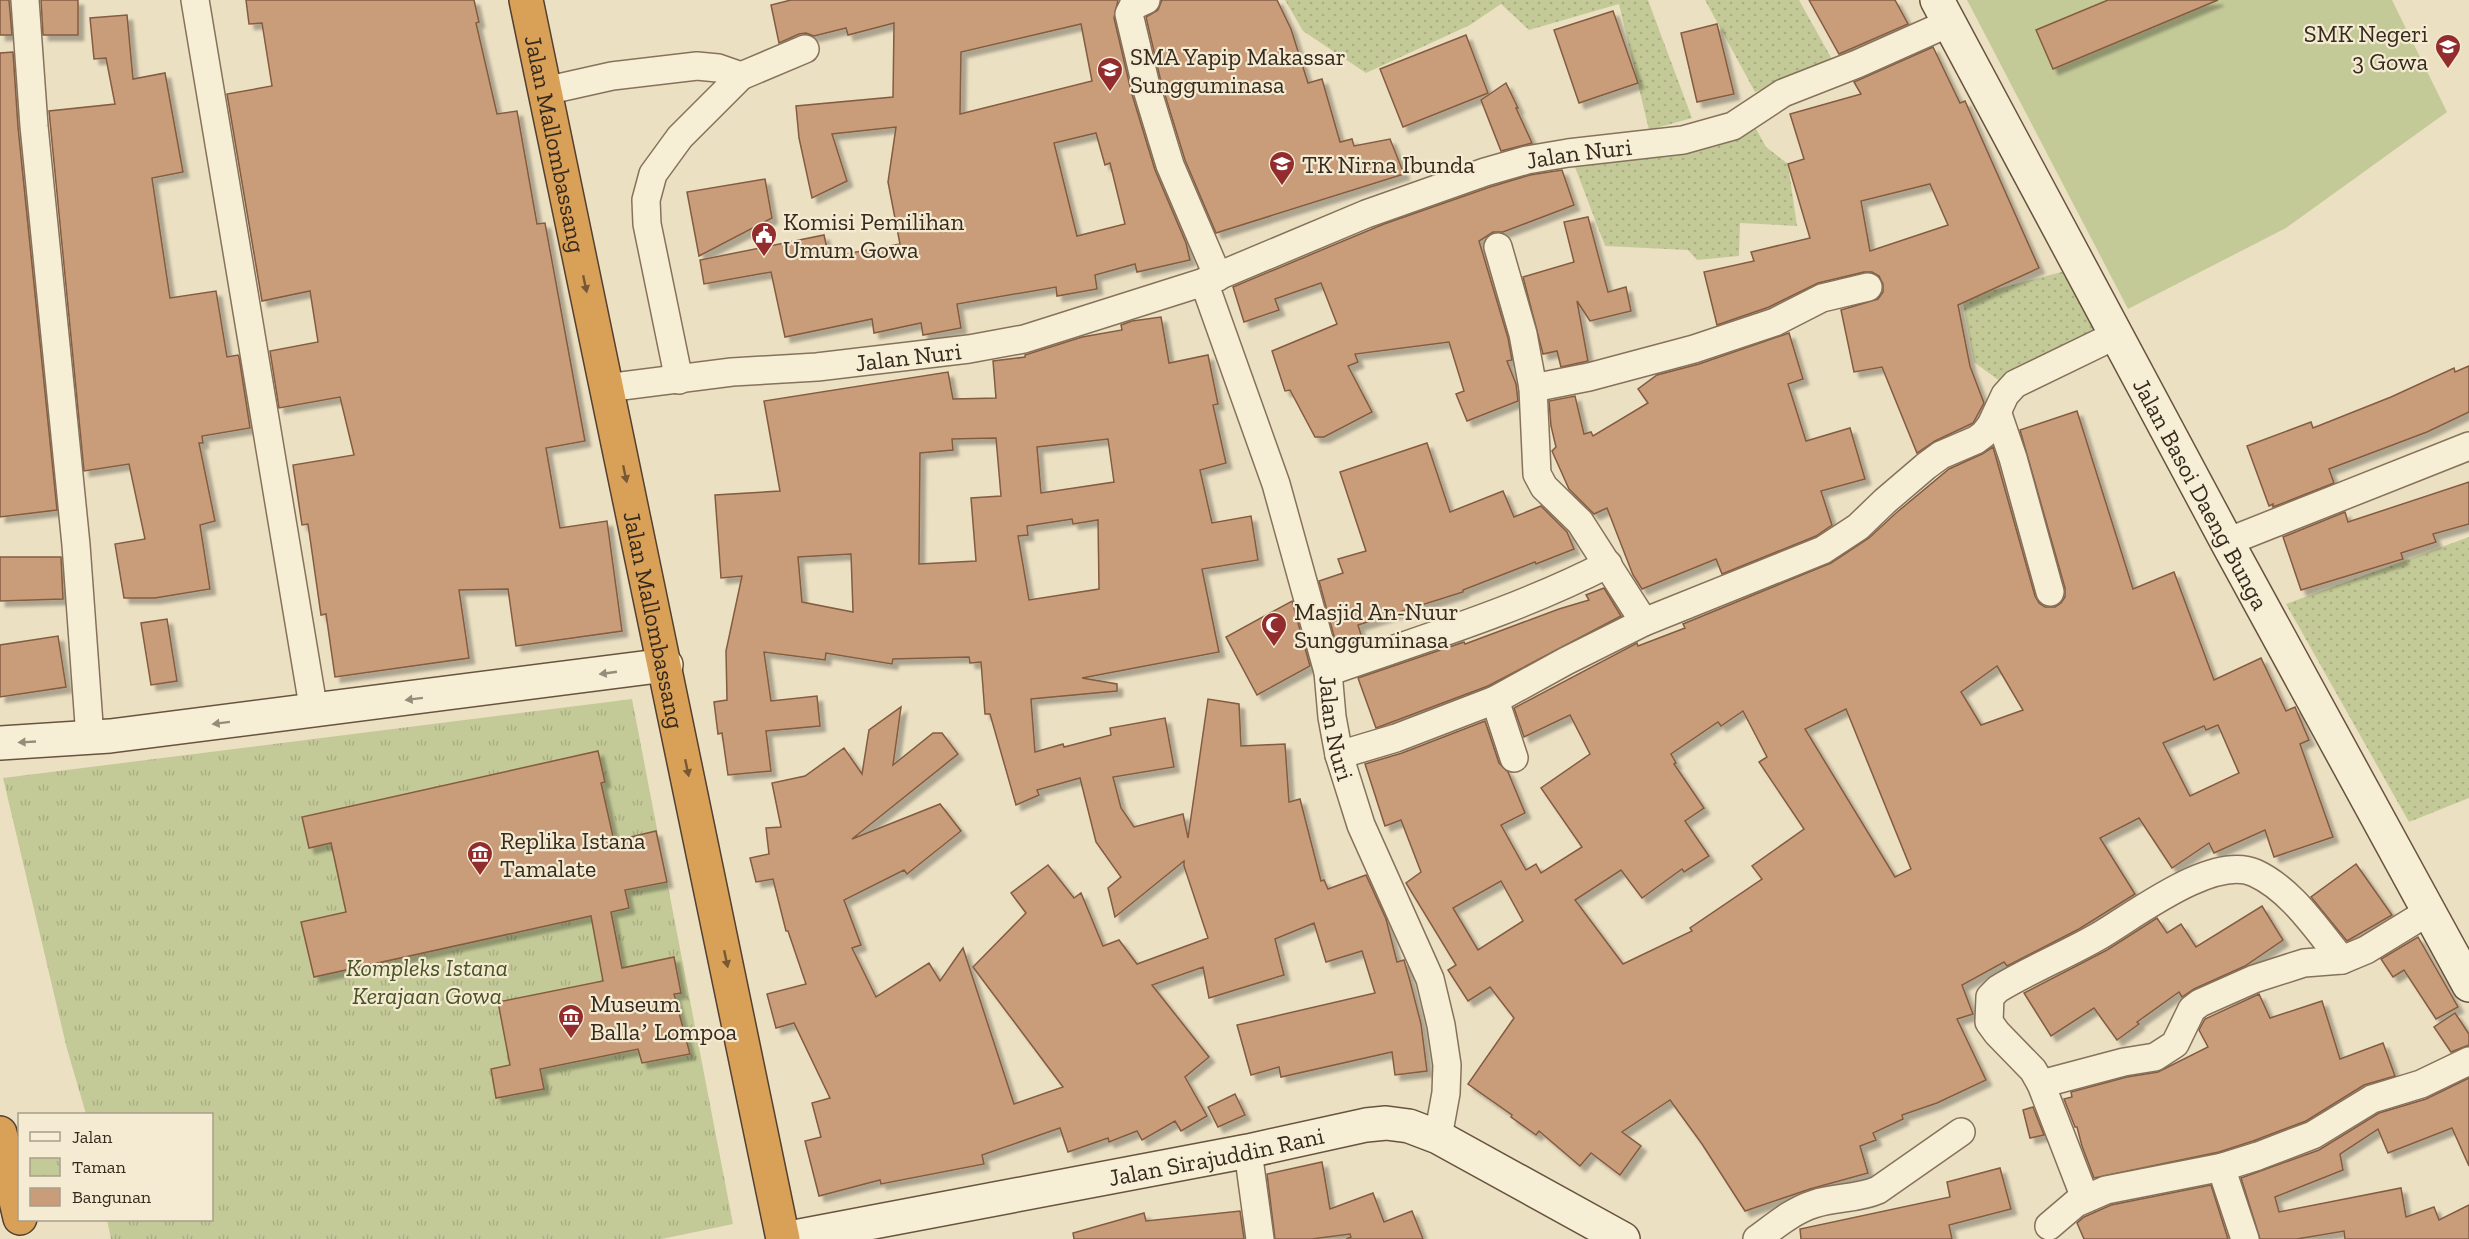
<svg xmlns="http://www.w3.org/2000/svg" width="2469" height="1239" font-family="'Zilla Slab',serif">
	<defs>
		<pattern id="grass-dots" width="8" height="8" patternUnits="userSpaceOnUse" patternTransform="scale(1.5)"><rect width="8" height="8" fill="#c4ca97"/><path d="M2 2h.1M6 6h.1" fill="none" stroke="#a9ae82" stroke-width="1.8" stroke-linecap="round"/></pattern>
		<pattern id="park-tufts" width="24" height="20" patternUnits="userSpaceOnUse" patternTransform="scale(1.5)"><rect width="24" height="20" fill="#c4ca97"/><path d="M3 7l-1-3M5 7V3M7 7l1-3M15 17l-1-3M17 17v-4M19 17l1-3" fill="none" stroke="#a9ae82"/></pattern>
		<filter id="shadow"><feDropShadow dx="5.5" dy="5.5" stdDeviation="1.5" flood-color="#0004"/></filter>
	</defs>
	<rect width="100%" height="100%" fill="#ece0c3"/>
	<g fill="url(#grass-dots)">
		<polygon points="1285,0 1648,0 1692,118 1649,130 1619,4 1529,30 1501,4 1470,25 1366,73 1303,31"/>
		<polygon points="1705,0 1799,0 1833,61 1755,92"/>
		<polygon points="1754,125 1766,147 1788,164 1797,226 1740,223 1739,256 1697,260 1688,250 1605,246 1572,159"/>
		<polygon points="2069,270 2108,332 2005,385 1974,362 1962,298"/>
		<polygon points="2469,537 2469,798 2409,822 2286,604"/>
	</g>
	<polygon fill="url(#park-tufts)" points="632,699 733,1224 662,1239 111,1239 107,1220 212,1220 212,1114 86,1114 67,1049 3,778"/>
	<polygon fill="#c4ca97" points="1967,0 2392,0 2447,112 2286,228 2128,309"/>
	<g fill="#c99c7a" stroke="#845c41" stroke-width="1.5" fill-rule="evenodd" filter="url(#shadow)">
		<polygon points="0,0 9,0 12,35 0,35"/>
		<polygon points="41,0 78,0 78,35 43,35"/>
		<polygon points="246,0 474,0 479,22 476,23 497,114 517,111 537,224 545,223 585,441 546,448 560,528 607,521 622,631 516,646 508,589 459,590 469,658 335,677 326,614 321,615 308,524 302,525 293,465 354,455 340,397 279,408 270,351 318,342 310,291 262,301 227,94 272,86 262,23 249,24"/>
		<path d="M791,0H1118L1114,18L1131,91L1155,170L1186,243L1190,260L1137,272L1135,264L1095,275L1097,289L1057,296L1056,287L957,304L961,328L923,335L921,323L874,333L872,319L785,337L771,272L704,284L700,260L824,235L829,257L900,244L888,182L896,127L832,134L847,181L812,198L799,138L796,106L893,97L894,23L848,35L846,28L814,36L806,33L799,34L779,43L771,5ZM1081,24L1092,81L960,114L961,52ZM1096,133L1105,165L1110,163L1125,224L1077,236L1054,143Z"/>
		<polygon points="1162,0 1277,0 1291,29 1308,83 1322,79 1340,142 1352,139 1354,146 1390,139 1404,174 1216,233 1185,160 1161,82 1146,17 1158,10"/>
		<polygon points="1809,0 1895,0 1908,24 1839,54"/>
		<polygon points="2108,0 2218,0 2053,69 2036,30"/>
		<polygon points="1613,11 1638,83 1579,103 1554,30"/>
		<polygon points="127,15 133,79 165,73 183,172 152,178 170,298 216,291 227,357 238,355 239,357 250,428 202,436 203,443 199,443 215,521 200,525 210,589 155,598 124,598 115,544 145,539 129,464 84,471 49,111 115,104 106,58 94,59 90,18"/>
		<polygon points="1717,24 1734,94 1697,102 1681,33"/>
		<polygon points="1466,35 1488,93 1403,127 1380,69"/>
		<path d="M1933,47L1960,103L1965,101L2039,268L1958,305L1970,366L1984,403L1973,423L1935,441L1917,453L1882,367L1854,372L1841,310L1878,299L1883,292V284L1879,276L1872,272H1864L1818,283L1769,307L1717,325L1704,272L1754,261L1751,252L1810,238L1788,164L1804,159L1790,114L1861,94L1854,82ZM1930,184L1948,225L1870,251L1861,201Z"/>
		<polygon points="13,52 18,127 57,510 0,517 0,53"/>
		<polygon points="1506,83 1518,108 1516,108 1532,143 1501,151 1481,100"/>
		<polygon points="1562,170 1574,205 1503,232 1493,232 1479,241 1508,338 1512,360 1507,361 1516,384 1518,401 1467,421 1456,394 1464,391 1449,342 1355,354 1358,362 1348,366 1372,412 1324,437 1315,437 1290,390 1285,391 1272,351 1337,324 1321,283 1275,299 1279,310 1244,322 1233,287 1384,224 1490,187 1530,175"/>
		<polygon points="765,179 772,218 699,256 687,192"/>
		<polygon points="1588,217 1608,292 1626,287 1631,311 1590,321 1577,301 1588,361 1561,367 1557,351 1543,354 1523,277 1574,262 1564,222"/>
		<path d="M1161,317L1169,363L1208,355L1218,404L1213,405L1226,463L1200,470L1212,523L1251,516L1258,560L1202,569L1219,652L1082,678L1117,684V691L1031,699L1035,752L1063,744L1064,747L1111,735L1110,728L1165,718L1174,767L1113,777L1121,808L1134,827L1183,814L1188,838L1208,699L1239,704L1241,746L1285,744L1289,802L1300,799L1321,881L1324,880L1328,889L1366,875L1386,919L1397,962L1404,960L1410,981L1421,1024L1427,1071L1395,1075L1392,1052L1281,1077L1279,1067L1251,1075L1237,1025L1375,993L1362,951L1326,962L1314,923L1275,939L1284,975L1209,998L1203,967L1152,985L1209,1057L1185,1077L1207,1116L1181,1131L1175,1121L1142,1140L1137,1131L1109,1142L1108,1138L1068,1152L1060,1128L982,1155L984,1164L881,1184L880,1180L819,1196L805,1141L821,1137L812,1103L830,1098L794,1023L776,1028L767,994L806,984L788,931H786L773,879L756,882L750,858L769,854L766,828L781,827L772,783L805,776L844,748L862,774L869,730L901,707L893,765L933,733H942L958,754L852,839L940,804L961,831L907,874L904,870L844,900L861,945L852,948L876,997L929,963L940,981L963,948L1014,1104L1063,1087L973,967L1026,913L1011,893L1048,865L1074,898L1081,893L1103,946L1119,940L1137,964L1208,938L1184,866V861L1115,917L1108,888L1121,877L1096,842L1080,778L1037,790L1039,795L1016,805L990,714H985L981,662L970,663L969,657L893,659L892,664L826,653L825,660L764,652L771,701L817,696L820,726L766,731L771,771L728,775L722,733L718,734L714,702L727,700L726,651L742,576L721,578L715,495L780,491L764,401L948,372L953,399L996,398L993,361L1025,357V355L1082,337L1122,330L1121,325L1132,321ZM996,438L1001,496L971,498L976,561L919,564L920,453L953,450L952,439ZM1108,439L1114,482L1041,493L1037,447ZM1072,519L1073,524L1098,520L1099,589L1029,600L1018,536L1028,535L1027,526ZM851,554L853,612L802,602L798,557Z"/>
		<polygon points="1789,333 1803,379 1788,384 1806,441 1850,428 1865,479 1821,491 1832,525 1816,536 1722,574 1716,559 1642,589 1633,575 1607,508 1594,514 1569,489 1552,451 1556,447 1551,426 1549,401 1575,396 1584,434 1591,432 1593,436 1648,403 1638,389 1657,375 1699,364"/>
		<polygon points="2469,366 2469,412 2427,432 2329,469 2334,483 2273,507 2273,504 2269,506 2247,446 2311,422 2313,428 2391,397 2454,368 2455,372"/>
		<path d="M2077,411L2133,589L2174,572L2214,680L2261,658L2286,711L2295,707L2309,740L2300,744L2333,837L2274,857L2265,830L2214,853L2209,843L2172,868L2139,818L2100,838L2135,894L2079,929L2007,966L2004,962L1962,985L1973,1014L1957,1019L1986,1080L1937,1103L1902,1115L1903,1119L1873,1133L1876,1140L1860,1146L1868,1173L1810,1189L1745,1211L1702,1144L1670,1100L1622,1132L1641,1146L1620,1175L1591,1153L1580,1166L1539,1131L1536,1135L1511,1117L1512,1115L1468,1084L1514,1018L1490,987L1468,1001L1448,970L1456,965L1406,883L1421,872L1401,820L1385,826L1365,764L1402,753L1485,721L1499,763L1508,772L1525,813L1501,825L1526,870L1536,864L1541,873L1582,847L1541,788L1590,754L1570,715L1524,737L1514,708L1637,643L1638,646L1685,628L1683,624L1831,563L1869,538L1896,513L1949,469L1982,454L1993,447L2035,596L2039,603L2045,607H2055L2061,603L2065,597V588L2020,430ZM1997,666L2023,710L1981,725L1961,692ZM1846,709L1911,869L1895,877L1805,729ZM1743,711L1767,757L1759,762L1804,829L1752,866L1762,879L1690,928L1692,931L1623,964L1575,900L1621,870L1642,898L1682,869L1684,872L1709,856L1685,821L1704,808L1674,764L1676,763L1671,754L1718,722L1721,726ZM2218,725L2239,773L2190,796L2163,743L2204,726L2206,730ZM1501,881L1523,921L1478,950L1453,908Z"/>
		<polygon points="1427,443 1450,512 1503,491 1514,517 1541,506 1567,532 1574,549 1536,564 1535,562 1463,590 1463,592 1358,625 1362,638 1338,651 1319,581 1343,573 1338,559 1366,551 1340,472"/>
		<polygon points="2469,482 2469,524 2433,534 2436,542 2401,553 2403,559 2301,590 2283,537 2345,512 2348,522"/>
		<polygon points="0,557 61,557 63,599 0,601"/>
		<polygon points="1604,588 1621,616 1488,686 1376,728 1358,678 1464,642 1465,644 1559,609 1589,600 1586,595"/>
		<polygon points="1292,601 1310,666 1257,695 1226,637"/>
		<polygon points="167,619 177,681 151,685 141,623"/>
		<polygon points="58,636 66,687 0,697 0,645"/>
		<polygon points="598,751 605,782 601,783 614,841 656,831 667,882 625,890 629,908 611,912 622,968 674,957 681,993 674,994 690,1054 642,1063 638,1049 540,1069 544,1089 496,1098 491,1069 510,1065 498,1002 603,981 591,916 314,977 301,922 346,912 331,843 309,848 302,817"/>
		<polygon points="2356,864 2392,915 2347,941 2311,897"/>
		<polygon points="2262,906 2283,940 2245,966 2194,989 2182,997 2179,992 2137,1022 2139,1024 2117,1040 2094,1008 2051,1036 2024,993 2107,950 2157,918 2167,933 2181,924 2196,947"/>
		<polygon points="2418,937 2458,1007 2436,1019 2404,970 2393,977 2381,959"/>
		<polygon points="2259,994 2270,1018 2322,1001 2340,1059 2383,1043 2395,1076 2364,1085 2306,1121 2253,1141 2219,1152 2094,1178 2082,1146 2077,1127 2075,1127 2064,1099 2072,1097 2071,1092 2127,1077 2158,1072 2208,1047 2199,1030 2205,1019"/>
		<polygon points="2455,1013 2469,1034 2469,1045 2451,1052 2434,1027"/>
		<polygon points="2469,1078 2469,1166 2452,1128 2388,1153 2378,1129 2340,1154 2343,1170 2275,1197 2279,1212 2401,1188 2406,1217 2434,1207 2439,1220 2469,1205 2469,1239 2345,1239 2344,1231 2297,1239 2260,1239 2241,1178 2319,1150 2379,1113 2426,1099"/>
		<polygon points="1235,1094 1245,1115 1218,1127 1208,1107"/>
		<polygon points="2033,1107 2044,1135 2030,1138 2023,1110"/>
		<polygon points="1322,1162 1330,1209 1373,1193 1384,1222 1412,1211 1423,1239 1346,1239 1351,1237 1350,1234 1312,1239 1275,1239 1267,1174"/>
		<polygon points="2000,1168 2011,1209 1949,1225 1952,1239 1801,1239 1800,1229 1950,1197 1947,1182"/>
		<polygon points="2211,1185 2228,1239 2084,1239 2077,1223 2084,1217 2111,1205"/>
		<polygon points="1240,1211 1244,1239 1074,1239 1073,1233 1144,1213 1146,1221"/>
	</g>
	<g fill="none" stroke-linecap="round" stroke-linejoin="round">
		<defs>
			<g id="street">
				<polyline points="25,0 34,126 76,545 90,738"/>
				<polyline points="195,0 314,712"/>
				<polyline points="1146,0 1133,6 1129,14 1146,86 1170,165 1218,277"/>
				<polyline points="545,91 612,76 697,66 718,68 741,76"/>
				<polyline points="1498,247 1523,334 1533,388 1537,474 1544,487 1580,522 1644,622"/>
				<path id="s1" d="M1204,282L1276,484L1328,672L1332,717L1339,755L1361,825L1430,979L1441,1025L1447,1065L1446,1093L1438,1137"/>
				<polyline points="679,380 647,224 646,200 653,174 680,137 741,76 805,49"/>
				<path id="s2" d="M606,388L732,372L817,367L969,349L1024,339L1204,282L1366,214L1485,172L1527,160L1568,153L1683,140L1733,126L1783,93L1857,64L1949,23"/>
				<polyline points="1533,388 1589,377 1694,349 1775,322 1822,298 1868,287"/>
				<polyline points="1998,414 2013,458 2050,592"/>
				<polyline points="2227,542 2469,446"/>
				<path d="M1328,672C1422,639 1519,610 1608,564"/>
				<polyline points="1495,700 1514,758"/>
				<polyline points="1339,755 1396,738 1495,700 1566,661 1644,622 1823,550 1858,527 1885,501 1926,466 1941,455 1976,440 1984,434 1991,425 2005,395 2015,384 2116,335"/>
				<polyline points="2041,1084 2124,1062 2155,1057 2175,1044 2192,1009 2200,1003 2254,979 2304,963 2342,960 2366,950 2428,912"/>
				<polyline points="1248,1151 1260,1239"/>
				<path d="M2085,1198L2041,1084L2033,1070L1997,1033L1989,1022L1990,997L1998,989C2031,969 2066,955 2099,936C2135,915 2213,854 2255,873C2292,890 2317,930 2342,960"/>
				<polyline points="2049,1226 2076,1203 2106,1190 2223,1167"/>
				<path d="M1757,1239C1775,1226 1792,1211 1814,1204C1835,1197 1858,1199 1878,1190L1961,1132"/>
				<polyline points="2245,1239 2225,1179 2223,1167 2258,1156 2313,1135 2372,1099 2421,1084 2469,1061"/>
			</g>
			<g id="secondary">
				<path id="s3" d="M1937,0L2227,542L2469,985"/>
				<polyline points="0,743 110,736 666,665"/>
				<path id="s4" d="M784,1239L1248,1151L1366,1125L1386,1123L1409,1126L1438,1137L1623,1239"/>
			</g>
			<g id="highway">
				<path id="s5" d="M526,0L783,1239"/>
				<polyline points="0,1133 20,1218"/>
			</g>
		</defs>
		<use href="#street" stroke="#86725b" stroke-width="30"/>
		<use href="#secondary" stroke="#68533e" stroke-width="36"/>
		<use href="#highway" stroke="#54402f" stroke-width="36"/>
		<use href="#street" stroke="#f7eed6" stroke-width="27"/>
		<use href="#secondary" stroke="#f7eed6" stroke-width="33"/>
		<use href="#highway" stroke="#d9a057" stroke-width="33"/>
	</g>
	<defs><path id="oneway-solid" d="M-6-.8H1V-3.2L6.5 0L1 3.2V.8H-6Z" transform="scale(1.5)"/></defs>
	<g fill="#775935">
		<use href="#oneway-solid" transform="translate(585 284) rotate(78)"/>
		<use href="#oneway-solid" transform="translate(625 474) rotate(78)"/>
		<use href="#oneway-solid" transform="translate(687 768) rotate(78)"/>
		<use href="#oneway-solid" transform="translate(726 959) rotate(78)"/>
	</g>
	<g fill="#968c7a">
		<use href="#oneway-solid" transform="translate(608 673) rotate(172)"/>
		<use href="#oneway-solid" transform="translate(414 699) rotate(173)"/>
		<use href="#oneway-solid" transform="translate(221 723) rotate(173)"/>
		<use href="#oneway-solid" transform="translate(27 742) rotate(177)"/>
	</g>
	<defs>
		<symbol id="university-pin" viewBox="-11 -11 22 30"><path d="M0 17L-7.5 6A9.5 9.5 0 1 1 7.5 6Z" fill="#932d2d" stroke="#f4ebd2"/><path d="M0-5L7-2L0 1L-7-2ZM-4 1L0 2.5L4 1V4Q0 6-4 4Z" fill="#fff"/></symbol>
		<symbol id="school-pin" viewBox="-11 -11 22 30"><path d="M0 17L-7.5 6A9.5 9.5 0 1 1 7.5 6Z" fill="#932d2d" stroke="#f4ebd2"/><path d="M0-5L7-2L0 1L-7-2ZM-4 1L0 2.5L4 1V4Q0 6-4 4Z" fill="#fff"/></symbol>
		<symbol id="civic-pin" viewBox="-11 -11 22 30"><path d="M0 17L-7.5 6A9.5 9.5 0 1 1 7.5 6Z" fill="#932d2d" stroke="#f4ebd2"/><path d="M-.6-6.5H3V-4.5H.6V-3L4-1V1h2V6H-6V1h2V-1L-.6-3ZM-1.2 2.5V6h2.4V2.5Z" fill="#fff"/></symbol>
		<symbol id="mosque-pin" viewBox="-11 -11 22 30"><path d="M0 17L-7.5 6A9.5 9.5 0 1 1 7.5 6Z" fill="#932d2d" stroke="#f4ebd2"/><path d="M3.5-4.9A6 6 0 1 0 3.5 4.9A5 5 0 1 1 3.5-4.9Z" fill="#fff"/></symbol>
		<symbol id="museum-pin" viewBox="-11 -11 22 30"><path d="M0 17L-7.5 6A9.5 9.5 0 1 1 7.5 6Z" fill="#932d2d" stroke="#f4ebd2"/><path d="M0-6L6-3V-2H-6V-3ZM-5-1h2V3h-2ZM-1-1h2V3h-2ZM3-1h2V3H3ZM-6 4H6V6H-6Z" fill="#fff"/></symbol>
	</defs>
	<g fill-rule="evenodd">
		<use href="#university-pin" x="2433" y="32" width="30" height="40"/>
		<use href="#school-pin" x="1095" y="55" width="30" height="40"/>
		<use href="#school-pin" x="1267" y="149" width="30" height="40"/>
		<use href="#civic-pin" x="749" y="220" width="30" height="40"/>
		<use href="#mosque-pin" x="1259" y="610" width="30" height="40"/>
		<use href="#museum-pin" x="465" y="839" width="30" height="40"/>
		<use href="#museum-pin" x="556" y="1002" width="30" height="40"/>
	</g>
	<g text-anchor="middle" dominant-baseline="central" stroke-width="4.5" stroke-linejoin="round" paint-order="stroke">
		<g font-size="24" fill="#362a1e" stroke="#f4ebd2" text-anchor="start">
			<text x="2428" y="33" text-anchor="end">SMK Negeri<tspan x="2428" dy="28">3 Gowa</tspan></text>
			<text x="1130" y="56">SMA Yapip Makassar<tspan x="1130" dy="28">Sungguminasa</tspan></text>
			<text x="1302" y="164">TK Nirna Ibunda</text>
			<text x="783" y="221">Komisi Pemilihan<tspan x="783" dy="28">Umum Gowa</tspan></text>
			<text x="1294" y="611">Masjid An-Nuur<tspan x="1294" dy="28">Sungguminasa</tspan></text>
			<text x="500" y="840">Replika Istana<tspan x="500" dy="28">Tamalate</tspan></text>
			<text x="590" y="1003">Museum<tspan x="590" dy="28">Ballaʼ Lompoa</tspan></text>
		</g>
		<g font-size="24" fill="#362a1e" stroke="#f4ebd2">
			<text stroke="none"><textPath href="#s5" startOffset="147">Jalan Mallombassang</textPath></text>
			<text stroke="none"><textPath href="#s2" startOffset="1008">Jalan Nuri</textPath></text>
			<text stroke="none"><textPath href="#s2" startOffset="304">Jalan Nuri</textPath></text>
			<text stroke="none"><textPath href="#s3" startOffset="560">Jalan Basoi Daeng Bunga</textPath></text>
			<text stroke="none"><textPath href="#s5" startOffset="633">Jalan Mallombassang</textPath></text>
			<text stroke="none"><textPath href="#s1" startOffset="466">Jalan Nuri</textPath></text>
			<text stroke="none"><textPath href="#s4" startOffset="440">Jalan Sirajuddin Rani</textPath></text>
		</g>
		<g font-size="24" font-style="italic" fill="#475225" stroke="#f4ebd2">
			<text x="427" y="967">Kompleks Istana<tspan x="427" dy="28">Kerajaan Gowa</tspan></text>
		</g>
	</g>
	<rect x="18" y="1113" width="195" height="108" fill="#f4ebd2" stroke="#a89e8a" stroke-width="1.5"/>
	<rect x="30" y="1132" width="30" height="9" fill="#f7eed6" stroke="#a89e8a" stroke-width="1.5"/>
	<text x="72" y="1143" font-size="18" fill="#362a1e">Jalan</text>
	<rect x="30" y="1158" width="30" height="18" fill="url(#park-tufts)" stroke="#a89e8a" stroke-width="1.5"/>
	<text x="72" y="1173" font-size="18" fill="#362a1e">Taman</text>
	<rect x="30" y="1188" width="30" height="18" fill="#c99c7a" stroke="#a89e8a" stroke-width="1.5"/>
	<text x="72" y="1203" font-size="18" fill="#362a1e">Bangunan</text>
</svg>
